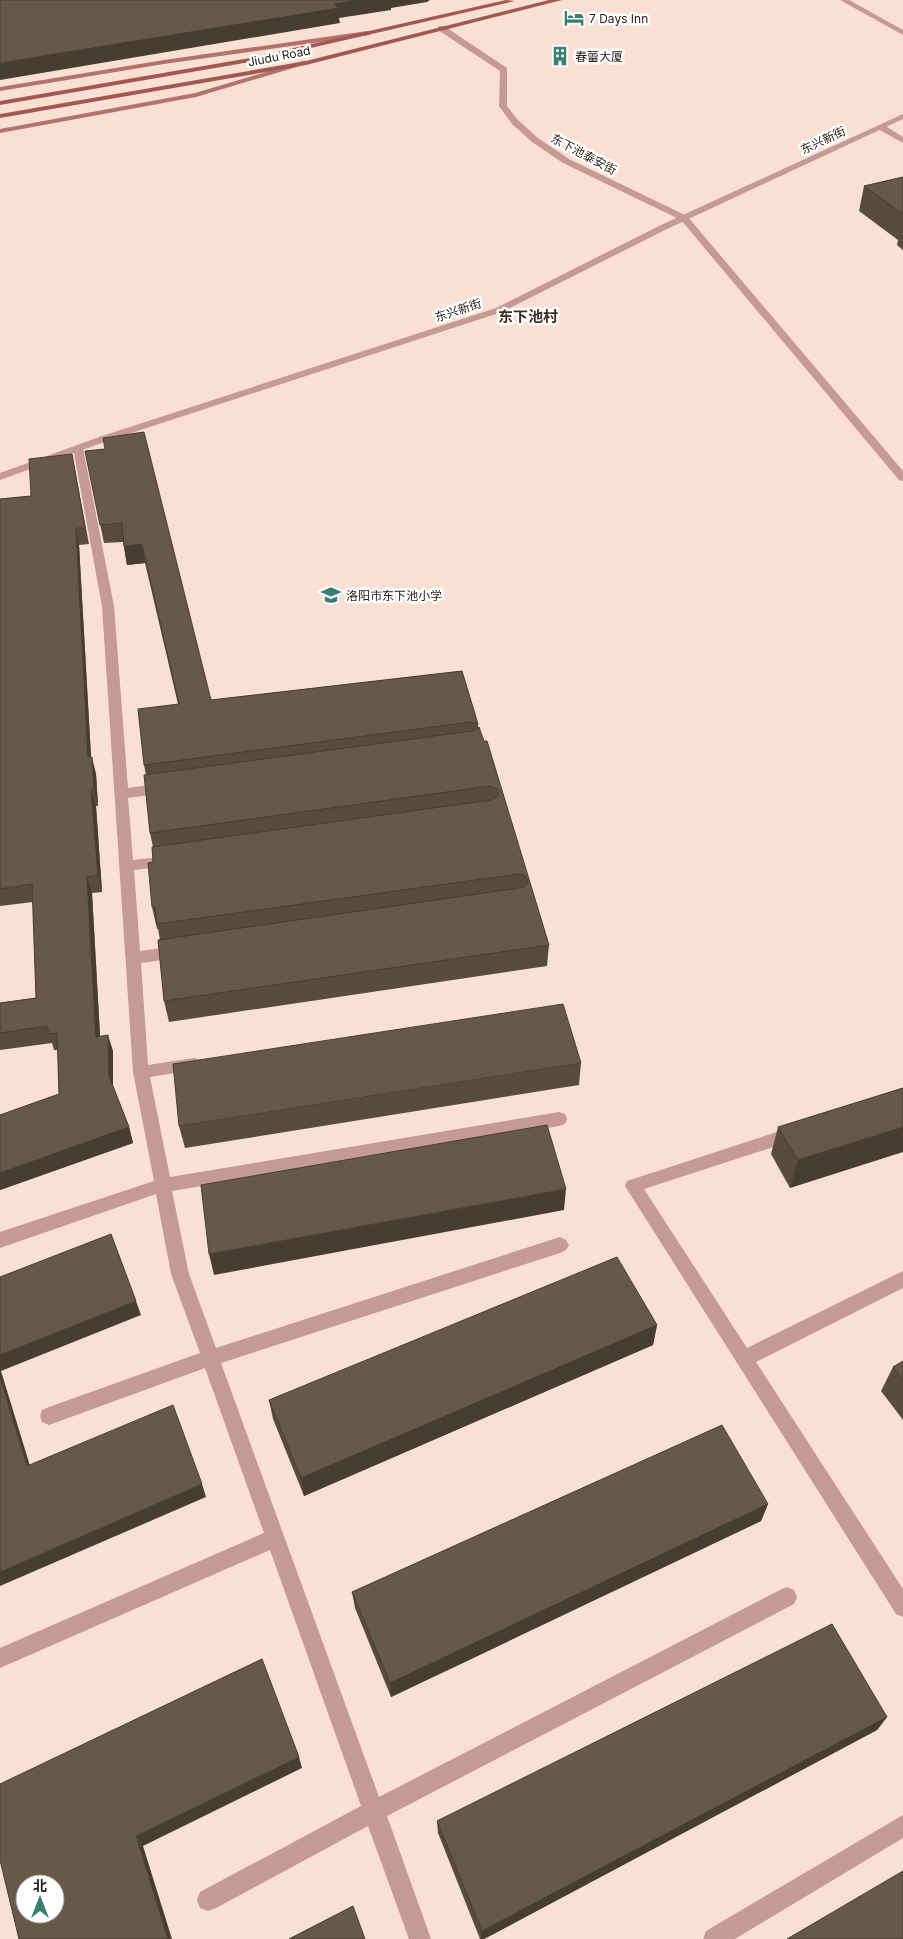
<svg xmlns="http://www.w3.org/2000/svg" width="903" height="1939" font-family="Inter,'Noto Sans SC',sans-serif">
	<rect width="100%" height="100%" fill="#f9e0d2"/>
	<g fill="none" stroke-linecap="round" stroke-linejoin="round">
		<g fill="#c59994" fill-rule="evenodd">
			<polygon points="438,26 444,26 507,68 507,106 518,120 538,138 569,159 687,216 903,471 903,481 899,480 681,220 563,163 532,142 512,124 499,106 500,71 438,30"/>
			<polygon points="878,125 884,125 903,137 903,143 878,129"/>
			<polygon points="78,445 83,448 114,606 128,788 164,783 169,785 171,788 169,791 164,793 128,798 133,860 167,856 172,857 174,861 172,865 167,866 134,870 140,951 178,946 183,948 185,952 183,956 178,958 141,963 148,1065 194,1058 200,1060 202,1064 200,1068 194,1070 150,1077 170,1177 559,1112 565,1114 567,1119 565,1124 559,1126 172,1191 189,1274 216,1348 560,1237 566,1240 569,1245 566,1250 560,1253 221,1363 379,1797 780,1590 787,1587 794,1590 797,1597 794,1604 387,1816 431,1939 409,1939 368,1826 216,1908 208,1911 200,1908 197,1900 200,1892 361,1806 270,1550 0,1668 0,1648 264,1533 205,1368 49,1425 42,1422 40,1416 42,1410 49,1407 200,1353 171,1274 156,1194 0,1248 0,1232 154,1181 133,1072 102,606 73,448"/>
			<polygon points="792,1127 798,1129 800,1134 798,1139 644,1189 747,1348 903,1271 903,1288 756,1362 903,1589 903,1617 896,1614 625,1186 627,1181 633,1179"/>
			<polygon points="903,1815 903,1838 735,1939 703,1939 706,1931"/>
		</g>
		<g fill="#c59994" fill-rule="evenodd">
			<polygon points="840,0 849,0 903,30 903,35"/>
			<polygon points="903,114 903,119 667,229 502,312 110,440 0,480 0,473 102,436 496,308 661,225"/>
		</g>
		<g fill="#b2736d" fill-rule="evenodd">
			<polygon points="367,31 371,33 370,35 164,64 0,91 0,87 164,60"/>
			<polygon points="303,61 310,63 196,97 0,133 0,129 195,93"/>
		</g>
		<g fill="#a35751" fill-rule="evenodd">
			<polygon points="506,0 515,1 250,62 0,105 0,101 250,58"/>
			<polygon points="549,0 562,0 306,65 0,118 0,114 306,61"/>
		</g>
	</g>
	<g fill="#584d3d">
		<polygon points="903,177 903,250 897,245 898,240 859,211 864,186"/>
		<polygon points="105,449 211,700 462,671 478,724 478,728 479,727 549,945 547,966 169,1022 164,1001 160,940 158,929 157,929 152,907 153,847 150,833 146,775 144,765 178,704 145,563 127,565 123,542 104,543 85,451"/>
		<polygon points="72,454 89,544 79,545 91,757 96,774 98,806 96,806 102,892 92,893 100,1036 113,1051 113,1087 129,1127 133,1143 0,1190 0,1115 59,1094 58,1050 54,1050 52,1043 0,1050 0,1003 36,998 33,902 0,906 0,499 31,496"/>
		<polygon points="581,1063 579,1085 185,1148 179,1126"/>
		<polygon points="903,1088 790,1188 771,1154 778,1127"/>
		<polygon points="657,1325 653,1345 304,1496 273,1419 269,1400"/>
		<polygon points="903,1361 903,1420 881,1391 893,1367"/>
		<polygon points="768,1504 761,1521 391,1697 355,1608 352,1592"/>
		<polygon points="887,1717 877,1730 484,1939 480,1939 438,1833 437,1821"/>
	</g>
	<g fill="#473e32">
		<polygon points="357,0 430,0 427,2 391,8 391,10 339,18 340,23 0,80 0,63"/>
		<polygon points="76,528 79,545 92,774 88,757"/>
		<polygon points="142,544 145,563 127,565 124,546"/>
		<polygon points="92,757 96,774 98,806 94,789"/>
		<polygon points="91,790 96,806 102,892 98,875"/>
		<polygon points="87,877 92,893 101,1053 96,1037"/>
		<polygon points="108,1035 113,1051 113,1092 109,1076"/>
		<polygon points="129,1127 133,1143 0,1190 0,1173"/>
		<polygon points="903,1127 903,1152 790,1188 798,1160"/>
		<polygon points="566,1189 564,1210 214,1275 209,1254"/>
		<polygon points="136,1301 141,1315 1,1371 34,1479 27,1466 0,1377 0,1355"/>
		<polygon points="657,1325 653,1345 304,1496 301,1478"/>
		<polygon points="202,1484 206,1497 0,1586 0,1572"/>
		<polygon points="768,1504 761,1521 391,1697 390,1683"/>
		<polygon points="887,1717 877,1730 484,1939 481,1939 482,1931"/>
		<polygon points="299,1757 302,1768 143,1846 172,1939 168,1939 136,1836"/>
	</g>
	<g fill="#665947" stroke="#473e32" fill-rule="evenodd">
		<polygon points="0,0 358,0 334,4 339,8 0,63"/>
		<polygon points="903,177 903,214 864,186"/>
		<polygon points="144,432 211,700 462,671 478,724 471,722 144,765 138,709 179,704 142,544 124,546 122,523 100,525 85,451 105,449 103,438"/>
		<polygon points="72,454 85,528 76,528 88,757 92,757 94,789 91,790 98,875 87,877 96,1037 108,1035 109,1076 129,1127 0,1173 0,1115 59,1094 57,1033 49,1034 47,1026 0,1033 0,1003 36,998 32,884 0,889 0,499 31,496 29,459"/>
		<polygon points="479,727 484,741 487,741 549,945 164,1001 158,940 519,888 526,886 528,880 524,875 519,874 157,924 155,907 152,907 148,863 153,862 152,847 491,800 497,797 499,792 496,788 490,786 150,833 144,775 472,731"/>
		<polygon points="563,1004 581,1063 179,1126 173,1064"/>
		<polygon points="903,1088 903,1127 798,1160 778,1127"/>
		<polygon points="547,1125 566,1189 209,1254 201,1185"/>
		<polygon points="111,1234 136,1301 0,1355 0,1277"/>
		<polygon points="617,1257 657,1325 301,1478 269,1400"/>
		<polygon points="903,1361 903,1380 893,1367"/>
		<polygon points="0,1377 27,1466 173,1405 202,1484 0,1572"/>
		<polygon points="722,1425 768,1504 390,1683 352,1592"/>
		<polygon points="832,1624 887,1717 482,1931 437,1821"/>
		<path d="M262,1659L299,1757L136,1836L168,1939H19L0,1860V1784ZM25,1884H55V1914H25Z"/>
		<polygon points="903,1871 903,1939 787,1939"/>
		<polygon points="353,1906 365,1939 289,1939"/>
	</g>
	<defs>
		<symbol id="hotel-bare" viewBox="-9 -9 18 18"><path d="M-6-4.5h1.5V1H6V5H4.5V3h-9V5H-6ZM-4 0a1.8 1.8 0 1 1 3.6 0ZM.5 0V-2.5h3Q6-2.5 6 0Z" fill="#397e72" stroke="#fff" stroke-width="2.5" paint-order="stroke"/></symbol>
		<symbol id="building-bare" viewBox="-9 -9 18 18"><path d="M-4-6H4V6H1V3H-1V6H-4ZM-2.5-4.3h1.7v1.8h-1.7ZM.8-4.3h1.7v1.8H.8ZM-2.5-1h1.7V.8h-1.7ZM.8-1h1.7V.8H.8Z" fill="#397e72" stroke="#fff" stroke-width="2.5" paint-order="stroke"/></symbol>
		<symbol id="school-bare" viewBox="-9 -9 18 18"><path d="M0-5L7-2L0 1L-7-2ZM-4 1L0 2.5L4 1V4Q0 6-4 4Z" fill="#397e72" stroke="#fff" stroke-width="2.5" paint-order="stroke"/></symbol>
	</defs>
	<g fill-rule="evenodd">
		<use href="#hotel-bare" x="560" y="4" width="28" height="28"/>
		<use href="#building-bare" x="546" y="42" width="28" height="28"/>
		<use href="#school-bare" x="317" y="581" width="28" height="28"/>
	</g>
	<g text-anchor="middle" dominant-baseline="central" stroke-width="5" stroke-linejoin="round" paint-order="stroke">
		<g font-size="12" fill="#28201b" stroke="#fff" text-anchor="start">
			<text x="589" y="18">7 Days Inn</text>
			<text x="575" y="56">春蕾大厦</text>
			<text x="346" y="595">洛阳市东下池小学</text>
		</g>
		<g font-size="12" fill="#28201b" stroke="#fff">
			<text transform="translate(279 56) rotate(-11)">Jiudu Road</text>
			<text transform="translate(823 140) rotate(-25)">东兴新街</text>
			<text transform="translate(584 154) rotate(28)">东下池泰安街</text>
			<text transform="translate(458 310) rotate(-18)">东兴新街</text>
		</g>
		<g font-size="15" font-weight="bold" fill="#3f2d22" stroke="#fff">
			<text x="528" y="316">东下池村</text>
		</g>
	</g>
	<g transform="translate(40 1899)"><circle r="24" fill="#ffffff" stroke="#a9a6a4"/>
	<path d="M0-4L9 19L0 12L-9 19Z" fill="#397e72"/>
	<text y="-8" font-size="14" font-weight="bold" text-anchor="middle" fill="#28201b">北</text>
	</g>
</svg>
